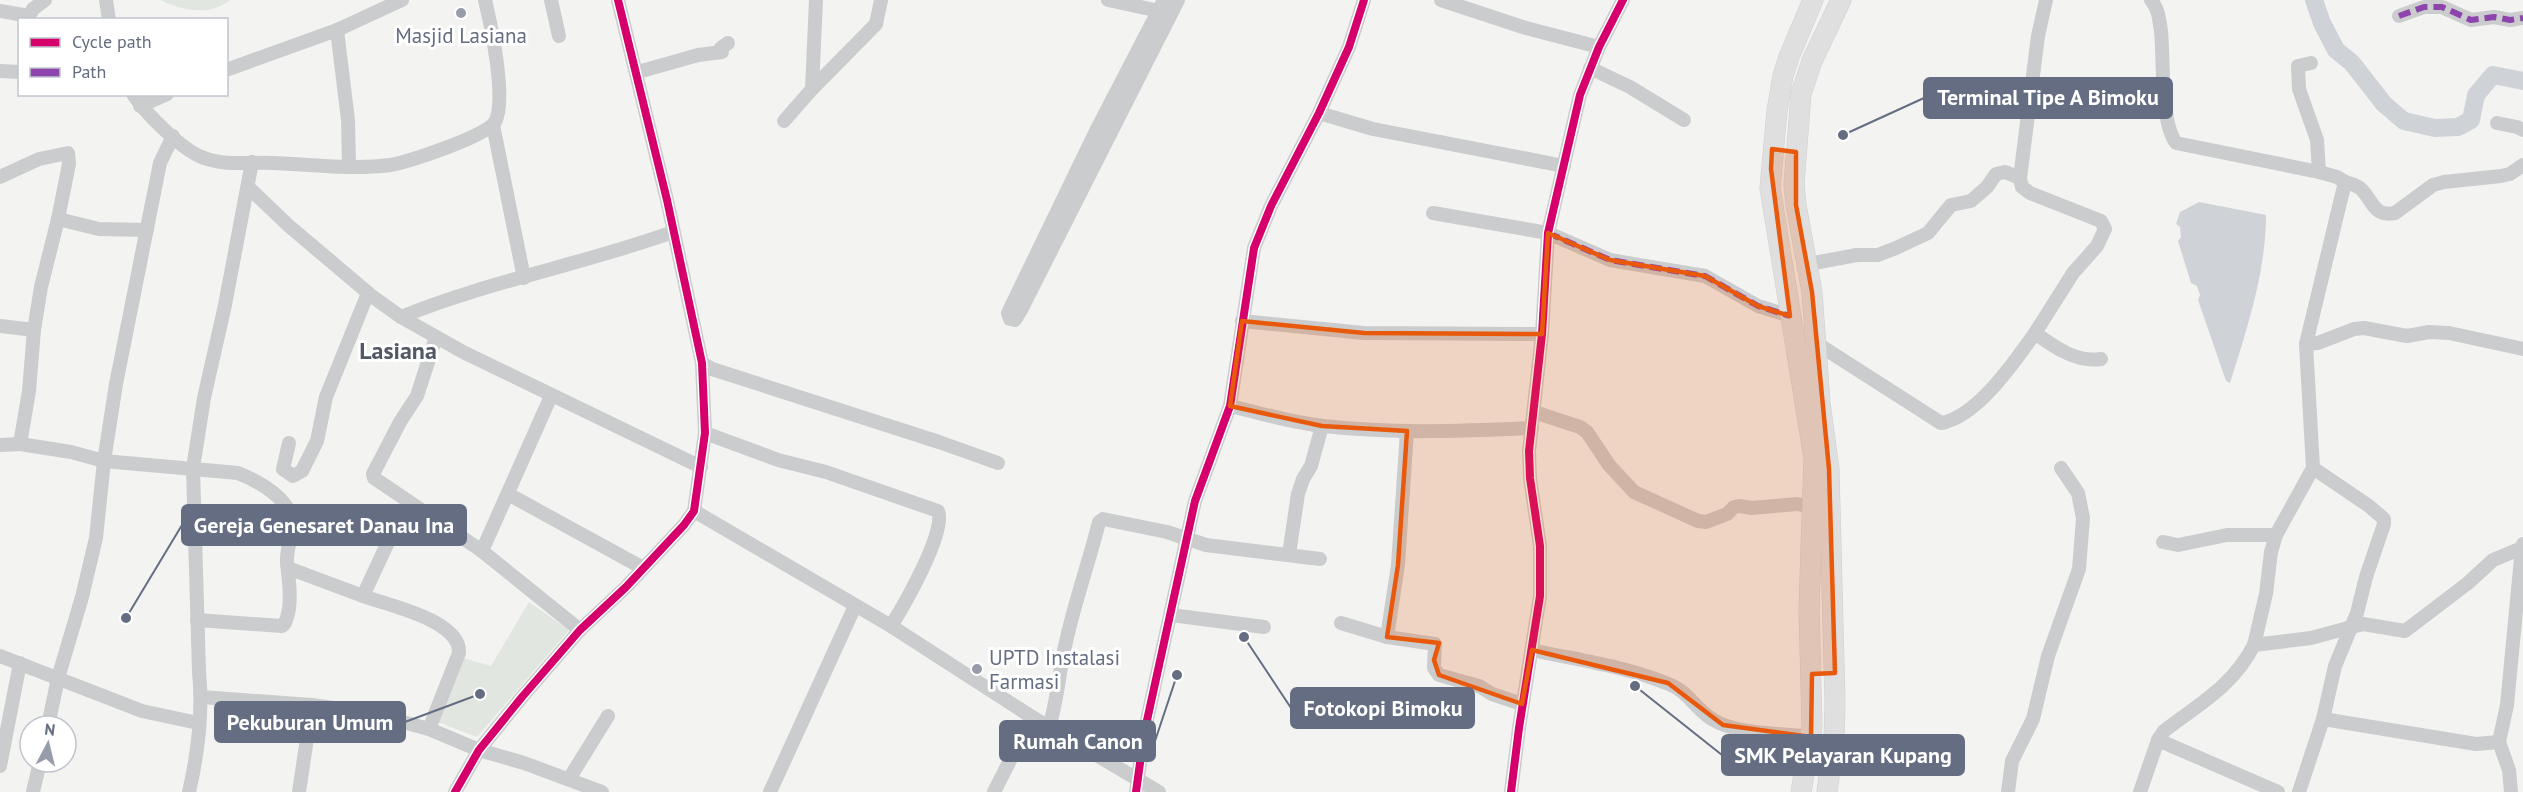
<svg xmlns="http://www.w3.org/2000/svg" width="2523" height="792" font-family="'PT Sans',sans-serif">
	<rect width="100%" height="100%" fill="#f3f3f2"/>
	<g fill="#e1e6e0">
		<path d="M160,0H230C209,17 181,10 160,0Z"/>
		<polygon points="529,602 569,630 477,737 435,721 460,657 491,666"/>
	</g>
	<path fill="#cfd3d8" d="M2199,202L2266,215C2266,272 2247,329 2230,383L2226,381L2198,300L2200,295L2197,286L2191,283L2178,241L2181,237L2180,227L2176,224L2180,212Z"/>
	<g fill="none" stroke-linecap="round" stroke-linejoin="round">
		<polyline stroke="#cfd3d8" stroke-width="18" points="2314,0 2322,23 2336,50 2352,63 2384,104 2404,121 2435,128 2458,127 2471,120 2476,95 2493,75 2523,81"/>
		<defs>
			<g id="highway">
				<polyline points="1801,792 1812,726 1809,609 1814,458 1770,188 1777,111 1783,76 1789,57 1813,0"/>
				<polyline points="1827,792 1834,740 1835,703 1829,469 1820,403 1812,292 1796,205 1794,184 1801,94 1812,61 1841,0"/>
			</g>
		</defs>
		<use href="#highway" stroke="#cfd0d0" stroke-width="21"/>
		<g stroke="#cbcccd" stroke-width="14">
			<polyline points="106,0 109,20"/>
			<polyline points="551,0 559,36"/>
			<polyline points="816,0 812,89 876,24 881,0"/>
			<polyline points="1108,0 1159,11"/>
			<polyline points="1164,0 1095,133 1008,313 1010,319 1015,320 1021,310 1178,0"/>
			<polyline points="1441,0 1526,28 1599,47"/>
			<path d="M2151,0C2159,10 2159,19 2161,31C2164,61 2160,121 2176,143L2319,172L2337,177L2345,182L2306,344L2313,468L2276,535L2271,552L2266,594L2254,645"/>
			<polyline points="0,11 29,16"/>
			<polyline points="2399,16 2424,7 2442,7 2471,20 2494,17 2510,20 2523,18"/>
			<polyline points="27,20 33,9 45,0"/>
			<polyline points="337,30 348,120 349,166"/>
			<polyline points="2311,63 2298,66 2299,89 2317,140 2319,172"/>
			<polyline points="1590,68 1630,87 1684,120"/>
			<polyline points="226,70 337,30 402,0"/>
			<polyline points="0,71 20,72"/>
			<polyline points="638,72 698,55 722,52 721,48 728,43"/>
			<path d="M133,94C145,113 183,151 204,158C226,166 249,162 272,163C311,164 351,170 390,165C408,162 487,136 495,122C507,100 491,25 485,0"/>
			<polyline points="140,106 167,94"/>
			<polyline points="1319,113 1373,129 1564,166"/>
			<polyline points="784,121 812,89"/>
			<polyline points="2497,123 2517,127 2523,130"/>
			<polyline points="493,125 524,278"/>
			<polyline points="0,177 39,159 68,153 69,164 58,219"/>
			<path d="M2345,182C2350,184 2358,185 2362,190C2374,203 2374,217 2395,213L2433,185L2444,182L2501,176L2510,174L2523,165"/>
			<polyline points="248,187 289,226 373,297 401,317 463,352 701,467"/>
			<polyline points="1433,213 1548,233 1610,260 1705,276 1758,306 1790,316"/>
			<polyline points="1808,264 1857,255 1878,255 1896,248 1928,233 1951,205 1971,201 1987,187 1996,174 2005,172 2020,178"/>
			<path d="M401,317C489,281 584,264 673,232"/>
			<polyline points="1242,321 1364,333 1542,334"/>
			<polyline points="0,326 34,330 41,287 58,219 99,229 147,230"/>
			<polyline points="2035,333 2073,273 2097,246 2105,229 2101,221 2030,193 2022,187 2020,178 2038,36 2046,0"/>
			<polyline points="436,337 417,396 400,422 373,474 374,478 482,551 580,630"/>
			<path d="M1816,343L1941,423C1977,417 2015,361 2035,333C2054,347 2077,363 2101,359"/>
			<polyline points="2306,344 2318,343 2354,329 2364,328 2407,336 2429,332 2449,333 2523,349"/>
			<polyline points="702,363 712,369 939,442 998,463"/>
			<path d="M1230,406C1261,413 1292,423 1324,426C1393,434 1463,431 1532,428"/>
			<polyline points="1534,412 1580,427 1587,432 1609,465 1634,492 1698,521 1706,522 1727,514 1734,507 1739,506 1752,508 1797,504 1812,507"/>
			<path d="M705,433L778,460L826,472L938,511C947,531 903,607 891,626"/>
			<polyline points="289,443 283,469 293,476 302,471 317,441 326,397 368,293"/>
			<polyline points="20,444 29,391 34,330"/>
			<path d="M0,445L20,444L71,452L104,461L238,473C258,481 294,500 292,526C292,538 286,550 287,563C289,582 293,605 285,623L282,626L197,620"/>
			<polyline points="508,494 643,568"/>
			<polyline points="694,511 891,626 1032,717 1159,792"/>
			<path d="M389,540L363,596C387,605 461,620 459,653L429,729"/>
			<polyline points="2163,542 2178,545 2227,535 2276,535"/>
			<polyline points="482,551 551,396"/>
			<polyline points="1289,554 1298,494 1303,479 1311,466 1322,426"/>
			<polyline points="288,568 363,596"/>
			<polyline points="1171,615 1264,627"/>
			<polyline points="1341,623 1387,637 1435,644 1434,668 1439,675 1479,686 1492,694 1522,704"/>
			<polyline points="1387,637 1398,565 1407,431"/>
			<path d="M1532,650C1577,660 1624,666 1666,683C1689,691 1693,707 1712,719C1736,735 1782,733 1811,737"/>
			<polyline points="0,656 142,711 198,723"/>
			<polyline points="201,697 312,705 369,713 429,729 479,750 524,763 602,792"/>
			<polyline points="2323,719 2476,744 2499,742"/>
			<polyline points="48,726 58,678 82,597 96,538 104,461 116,384 160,163 173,136"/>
			<path d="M1049,727C1058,699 1059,670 1066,642C1075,601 1089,562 1099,522L1103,519L1167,532L1206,545L1320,559"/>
			<polyline points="2158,740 2278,792"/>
			<polyline points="0,766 20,663"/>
			<polyline points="569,779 608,716"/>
			<polyline points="33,792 40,762"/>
			<path d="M189,792C198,753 203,712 199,672L193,468L204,398L225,305L252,162"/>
			<polyline points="299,792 312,705"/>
			<polyline points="455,792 479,750 522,697 580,630 626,587 684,525 694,511 705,433 702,363 667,200 618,0"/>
			<polyline points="770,792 855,606"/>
			<polyline points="994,792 1032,717"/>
			<polyline points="1136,792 1144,734 1195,501 1230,406 1254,248 1271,206 1319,113 1349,47 1364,0"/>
			<polyline points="1511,792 1519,728 1540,596 1540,546 1530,478 1529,451 1542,334 1548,233 1580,95 1599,47 1623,0"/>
			<polyline points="2008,792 2012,761 2033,719 2048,656 2079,569 2083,518 2078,493 2061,468"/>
			<path d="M2140,792L2158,740L2164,731C2199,704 2233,686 2254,645L2311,638L2363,624L2405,631L2468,583L2493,560L2522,548L2523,544"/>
			<polyline points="2299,792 2323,719 2335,666 2357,613 2366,577 2384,524 2384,519 2369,506 2313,468"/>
			<polyline points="2511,792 2509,770 2499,742 2507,705 2522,548"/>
		</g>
		<use href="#highway" stroke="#dfdfe0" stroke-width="20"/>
		<g stroke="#8e44ad" stroke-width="6" stroke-dasharray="12 6" stroke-linecap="butt">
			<polyline points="2399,16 2424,7 2442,7 2471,20 2494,17 2510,20 2523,18"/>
			<polyline points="1548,233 1610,260 1705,276 1758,306 1790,316"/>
		</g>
		<defs>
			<g id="cycleway">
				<polyline points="455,792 479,750 522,697 580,630 626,587 684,525 694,511 705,433 702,363 667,200 618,0"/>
				<polyline points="1136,792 1144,734 1195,501 1230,406 1254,248 1271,206 1319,113 1349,47 1364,0"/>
				<polyline points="1511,792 1519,728 1540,596 1540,546 1530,478 1529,451 1542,334 1548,233 1580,95 1599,47 1623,0"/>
			</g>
		</defs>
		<use href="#cycleway" stroke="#fff" stroke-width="11"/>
		<use href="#cycleway" stroke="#d6006c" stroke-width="8"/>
	</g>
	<path fill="#e8590c" fill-opacity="0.2" stroke="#e8590c" stroke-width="4.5" stroke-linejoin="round" d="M1772,149L1796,152V205L1812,292L1829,469L1835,673L1812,674L1811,737L1723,725L1668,683L1532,650L1522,704L1439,675L1434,660L1439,643L1387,637L1398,565L1407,431L1322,426L1230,406L1242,321L1364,333L1542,334L1548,233L1610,260L1705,276L1758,306L1790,316L1771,169Z"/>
	<g fill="#969ca9" stroke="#fff" stroke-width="2">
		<circle cx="461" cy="13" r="6"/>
		<circle cx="977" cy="669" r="6"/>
	</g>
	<g text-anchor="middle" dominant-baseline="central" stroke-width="6" stroke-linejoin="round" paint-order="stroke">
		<g font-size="21" fill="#646d81" stroke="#fff">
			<text x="461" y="35">Masjid Lasiana</text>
			<text x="989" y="657" text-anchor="start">UPTD Instalasi<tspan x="989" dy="24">Farmasi</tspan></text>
		</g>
		<g font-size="24" font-weight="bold" fill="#525866" stroke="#fff">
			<text x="398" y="350">Lasiana</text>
		</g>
	</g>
	<path fill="none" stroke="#646d81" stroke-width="2" d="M1843 135L1924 98M126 618L182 525M1244 637L1291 708M480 694L405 722M1177 675L1155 741M1635 686L1722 755"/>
	<g fill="#646d81" stroke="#fff" stroke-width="2">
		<circle cx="1843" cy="135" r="6"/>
		<circle cx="126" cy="618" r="6"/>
		<circle cx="1244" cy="637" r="6"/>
		<circle cx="480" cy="694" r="6"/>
		<circle cx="1177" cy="675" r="6"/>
		<circle cx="1635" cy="686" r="6"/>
	</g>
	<g fill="#646d81" stroke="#646d81" stroke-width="2">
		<rect x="1924" y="78" width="248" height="40" rx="6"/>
		<rect x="182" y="505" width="284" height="40" rx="6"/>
		<rect x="1291" y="688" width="183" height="40" rx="6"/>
		<rect x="215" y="702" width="190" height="40" rx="6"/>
		<rect x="1000" y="721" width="155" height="40" rx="6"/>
		<rect x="1722" y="735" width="242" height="40" rx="6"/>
	</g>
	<g font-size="22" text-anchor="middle" font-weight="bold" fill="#fff">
		<text x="2048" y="105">Terminal Tipe A Bimoku</text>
		<text x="324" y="533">Gereja Genesaret Danau Ina</text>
		<text x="1383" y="716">Fotokopi Bimoku</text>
		<text x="310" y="730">Pekuburan Umum</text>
		<text x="1078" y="749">Rumah Canon</text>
		<text x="1843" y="763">SMK Pelayaran Kupang</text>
	</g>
	<rect x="18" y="18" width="210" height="78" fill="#ffffff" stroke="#c1c5cd" stroke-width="1.5"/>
	<rect x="30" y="38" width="30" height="9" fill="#d6006c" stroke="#c1c5cd" stroke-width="1.5"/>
	<text x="72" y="48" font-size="18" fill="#646d81">Cycle path</text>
	<rect x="30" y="68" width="30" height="9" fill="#8e44ad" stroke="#c1c5cd" stroke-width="1.5"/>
	<text x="72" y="78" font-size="18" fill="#646d81">Path</text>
	<g transform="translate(48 744) rotate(7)"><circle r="28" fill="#ffffff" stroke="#c1c5cd" stroke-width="1.5"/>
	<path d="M0-4.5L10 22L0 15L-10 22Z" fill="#969ca9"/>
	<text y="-9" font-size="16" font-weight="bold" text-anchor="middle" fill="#646d81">N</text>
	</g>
</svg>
